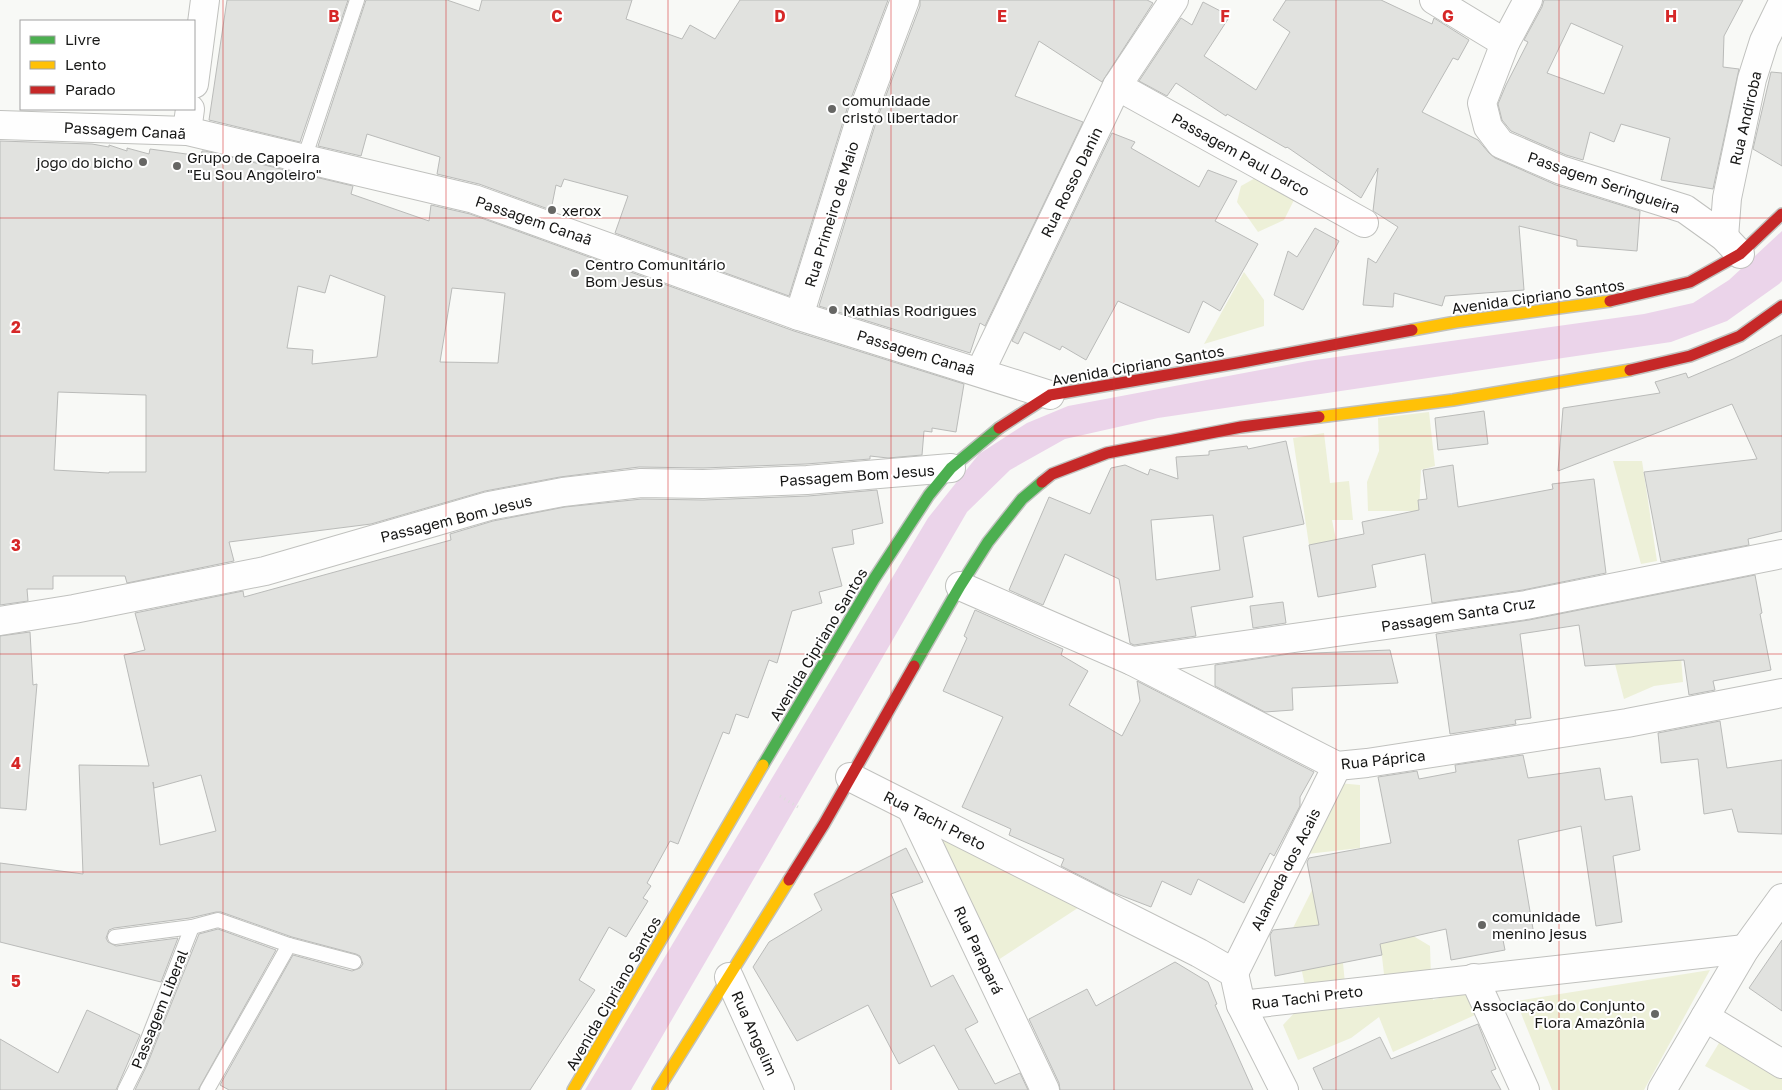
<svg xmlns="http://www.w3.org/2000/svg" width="1782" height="1090" font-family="'Golos Text',sans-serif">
	<rect width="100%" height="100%" fill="#f8f9f6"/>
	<g fill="#edf0d8">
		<polygon points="1257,177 1296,196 1284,220 1258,232 1237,202 1241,186"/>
		<polygon points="1244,272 1264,300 1264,326 1204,344"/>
		<polygon points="1429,412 1435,466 1421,470 1419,511 1368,511 1367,482 1379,451 1378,418"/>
		<polygon points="1324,433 1330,483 1349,481 1353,520 1332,520 1336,540 1309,545 1293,438"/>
		<polygon points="1613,461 1642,461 1657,561 1641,564"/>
		<polygon points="1679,631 1683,682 1654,686 1624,699 1615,664 1637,663 1638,643"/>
		<polygon points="1338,783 1360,785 1360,848 1307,854"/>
		<polygon points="926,823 1084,904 995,962"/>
		<polygon points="1314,886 1342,952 1345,984 1305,986 1293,928"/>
		<polygon points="1367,931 1405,931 1430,946 1431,977 1385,983 1381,948"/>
		<polygon points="1710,970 1644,1090 1552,1090 1516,1001"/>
		<polygon points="1431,988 1433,1000 1467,989 1476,1004 1475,1015 1393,1052 1379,1017 1351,1038 1298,1060 1283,1025 1299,1008 1344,1009 1377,1005 1376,997"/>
		<polygon points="1722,1038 1782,1073 1782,1090 1750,1090 1705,1066"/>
	</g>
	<polygon fill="#ebd4ea" points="1782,231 1782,281 1779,284 1727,321 1671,342 1158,418 1065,439 1010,470 967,512 631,1090 585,1090 928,518 979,454 1027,423 1068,406 1308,361 1644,314 1693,303 1729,280"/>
	<g fill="#e1e2df" stroke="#babbb9" fill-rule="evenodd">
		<polygon points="227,0 348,0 300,142 209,120"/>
		<polygon points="366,0 447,0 479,11 482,0 632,0 626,19 682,39 690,25 715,39 740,0 888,0 847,109 789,296 615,233 628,196 564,179 561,187 556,185 551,210 479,184 437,174 440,157 367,134 361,156 318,146"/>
		<polygon points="920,0 1147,0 1153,3 1102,82 1039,41 1015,96 1083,122 985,326 980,323 970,353 819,306 877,119 920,6"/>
		<polygon points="1286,0 1381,0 1432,24 1434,18 1469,40 1458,60 1453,58 1422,112 1478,140 1489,153 1495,158 1556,185 1640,211 1637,251 1577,246 1577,240 1519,226 1524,290 1445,296 1442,306 1394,293 1393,307 1363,305 1368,258 1376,263 1398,227 1373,211 1378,168 1361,198 1287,147 1286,148 1227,114 1226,116 1176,83 1167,96 1139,81 1181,18 1192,25 1203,2 1230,16 1204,56 1256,90 1290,32 1273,20"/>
		<path d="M1544,0H1743L1724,36L1723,67L1739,69L1713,189L1661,180L1670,138L1621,124L1614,142L1590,132L1583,160L1566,155L1511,131L1502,120L1498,104L1506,85L1528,42L1524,40L1542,7ZM1571,23L1623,46L1604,94L1547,73Z"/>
		<polygon points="1771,72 1782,73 1782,166 1753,149"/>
		<polygon points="1112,133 1135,142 1131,148 1199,187 1208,170 1237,181 1215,221 1258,244 1220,311 1203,301 1189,333 1118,301 1086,360 1062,346 1060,350 1024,332 1018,344 1012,341"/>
		<path d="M0,141L92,144L109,147V145L127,151V148L149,154L150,149L201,156L202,151H205L353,186L351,194L429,221L431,205L470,214L794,331L964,384L956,432L932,428V432L924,431L922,455L888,458L870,456V459L806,464L703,468L639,467L560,477L485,491L371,524L229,542L234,561L127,583L125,576H53V589H27L28,601L0,605ZM330,275L385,296L377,357L312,364L313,350L287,348L298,286L325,293ZM452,288L505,293L498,363L440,362ZM58,392L146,395V472H109V473L54,470Z"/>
		<polygon points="1315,228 1339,241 1303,310 1274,295 1288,251 1297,257"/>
		<polygon points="1782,335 1782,531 1748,539 1749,545 1661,562 1644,472 1757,459 1732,404 1558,471 1563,408 1660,393 1655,382 1686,373 1688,378 1733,359"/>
		<polygon points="1484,411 1488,444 1438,450 1435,418"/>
		<path d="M1286,441L1304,524L1243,537L1253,597L1191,607L1196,636L1134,645L1130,643L1119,579L1065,554L1043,605L1009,590L1049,497L1090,514L1111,468L1125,465L1148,475L1150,469L1178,479L1176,457L1209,455V451L1247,446L1248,449ZM1213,515L1220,570L1156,580L1151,520Z"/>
		<polygon points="1453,465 1458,507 1553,489 1552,484 1594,479 1606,573 1523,590 1432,603 1425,554 1372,565 1376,587 1318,597 1309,545 1364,534 1362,522 1419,510 1418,500 1427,499 1423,470"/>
		<path d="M877,490L883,523L852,530L854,544L832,548L842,586L819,592L822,603L792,611L777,663L769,660L748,718L736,714L729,734L723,732L678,844L670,841L647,883L651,886L643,898L648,901L626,937L609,927L579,980L595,990L530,1090H229L220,1085L293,955L352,971L360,968L363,964L360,956L356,954L292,937L221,912H216L190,918L114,928L109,930L106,938L108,942L116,946L178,938L161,982L0,942V863L83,874L79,765L149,766L124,655L145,650L135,613L243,591L244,597L451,540L450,534L493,521L565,507L642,499L704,500L808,496ZM201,775L216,831L160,845L153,782L154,788Z"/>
		<polygon points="1755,575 1762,613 1760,614 1771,670 1713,681 1715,690 1689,695 1684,660 1585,666 1579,625 1520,634 1531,718 1515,720 1516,724 1450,734 1436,634 1529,620"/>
		<polygon points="1283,602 1286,623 1253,628 1250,606"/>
		<polygon points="975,610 1063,649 1061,655 1088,671 1069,705 1122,736 1140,701 1137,681 1314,772 1300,797 1300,806 1274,856 1270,853 1244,903 1198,879 1191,895 1162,881 1151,907 1112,892 1061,866 1064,859 1009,835 1011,829 962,807 1003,717 943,691 967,638 964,636"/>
		<polygon points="30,632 33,685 37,684 26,810 0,808 0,636"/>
		<polygon points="1390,650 1398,683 1292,688 1293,710 1265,712 1215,686 1215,665 1289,654"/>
		<polygon points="1720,721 1727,768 1782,760 1782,834 1738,832 1732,809 1704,814 1698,759 1661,763 1658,733"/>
		<polygon points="1523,755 1528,778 1600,768 1605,800 1632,796 1640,850 1613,856 1622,922 1596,926 1581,826 1518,840 1534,935 1503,940 1505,950 1451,960 1446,929 1380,944 1382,955 1275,976 1270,935 1273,930 1319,925 1307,862 1309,858 1391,843 1378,777 1417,771 1419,779 1456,772 1455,765"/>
		<polygon points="906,848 923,882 891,894 931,987 953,975 978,1022 965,1029 995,1084 1020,1073 1028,1090 959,1090 934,1045 899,1064 868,1005 797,1041 753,967 769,942 822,910 814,894"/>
		<polygon points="218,929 276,950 198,1090 135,1090 147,1065 199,934"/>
		<polygon points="1782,940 1782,1011 1749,988"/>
		<polygon points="1175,962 1208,982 1217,1004 1215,1005 1253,1090 1060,1090 1059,1083 1029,1019 1087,989 1096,1006"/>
		<polygon points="87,1010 140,1035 116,1090 0,1090 0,1039 58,1073"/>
		<polygon points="1478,1024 1496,1069 1491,1071 1501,1090 1323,1090 1313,1068 1380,1037 1391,1059"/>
	</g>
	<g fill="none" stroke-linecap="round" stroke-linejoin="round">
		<defs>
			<g id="lane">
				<polyline points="304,159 357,0"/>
				<polyline points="115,937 192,927 218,920 289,945 354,962"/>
				<polyline points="125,1090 139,1062 192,927"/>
				<polyline points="207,1090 289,945"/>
			</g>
			<g id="street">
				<polyline points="1434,0 1505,43"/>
				<polyline points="1528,0 1505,43 1482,103 1488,127 1501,144 1561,170 1685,209 1724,237 1740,254"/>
				<polyline points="194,84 205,0"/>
				<polyline points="1117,86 1364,223"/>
				<polyline points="0,125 187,131 474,199 799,316 1050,395"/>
				<polyline points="187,131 190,109"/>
				<polyline points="1724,237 1727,198 1752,79 1764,41 1782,4"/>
				<polyline points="799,316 862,114 905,0"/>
				<polyline points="980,372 1117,86 1174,0"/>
				<polyline points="960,586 1132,661 1337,766 1367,763 1627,723 1782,693"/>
				<polyline points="0,621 74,609 265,571 489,506 563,492 641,483 703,484 807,480 951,468"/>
				<polyline points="1132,661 1526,605 1782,554"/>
				<polyline points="850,777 1199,953 1234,973 1241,1005 1284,1090"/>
				<polyline points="912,810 1045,1090"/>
				<polyline points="1234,973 1337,766"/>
				<polyline points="729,977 780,1090"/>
				<polyline points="1474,978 1525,1090"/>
				<polyline points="1241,1005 1745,949"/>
				<polyline points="1705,1017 1782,1064"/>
				<polyline points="1662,1090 1745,949 1782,898"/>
			</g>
			<g id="fast">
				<polyline points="914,666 960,586 988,542 1022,499 1042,482"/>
				<polyline points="763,765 874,579 929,495 951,468 999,428"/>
			</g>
			<g id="slow">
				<polyline points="1412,330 1456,322 1610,301"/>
				<polyline points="1319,417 1453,400 1630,370"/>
				<polyline points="573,1090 763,765"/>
				<polyline points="658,1090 789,880"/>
			</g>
			<g id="jam">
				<polyline points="1610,301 1690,282 1740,254 1782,214"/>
				<polyline points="1630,370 1690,356 1740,336 1782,306"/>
				<polyline points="999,428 1050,395 1237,363 1412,330"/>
				<polyline points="1042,482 1052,474 1107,453 1241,427 1319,417"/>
				<polyline points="789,880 824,824 914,666"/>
			</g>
		</defs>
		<use href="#lane" stroke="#c0c1be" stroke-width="16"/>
		<use href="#street" stroke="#c0c1be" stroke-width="30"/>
		<use href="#fast" stroke="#c0c1be" stroke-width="14"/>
		<use href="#slow" stroke="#c0c1be" stroke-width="14"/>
		<use href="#jam" stroke="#c0c1be" stroke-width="14"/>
		<polyline stroke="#dddddc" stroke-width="3" stroke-dasharray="1 4" stroke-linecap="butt" points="780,796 798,807"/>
		<use href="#lane" stroke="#fefefe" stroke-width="14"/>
		<use href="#street" stroke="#fefefe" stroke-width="28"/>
		<use href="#fast" stroke="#4caf50" stroke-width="11"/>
		<use href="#slow" stroke="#ffc107" stroke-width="11"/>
		<use href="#jam" stroke="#c62828" stroke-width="11"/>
	</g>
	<path fill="none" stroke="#d62828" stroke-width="1" stroke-opacity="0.55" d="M223,0V1090M446,0V1090M668,0V1090M891,0V1090M1114,0V1090M1336,0V1090M1559,0V1090M0,218H1782M0,436H1782M0,654H1782M0,872H1782"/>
	<g fill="#666664" stroke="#fff" stroke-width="2">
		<circle cx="832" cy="109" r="5"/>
		<circle cx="143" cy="162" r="5"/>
		<circle cx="177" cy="166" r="5"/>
		<circle cx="552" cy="210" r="5"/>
		<circle cx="575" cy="273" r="5"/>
		<circle cx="833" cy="310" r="5"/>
		<circle cx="1482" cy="925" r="5"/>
		<circle cx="1655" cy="1014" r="5"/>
	</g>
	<g text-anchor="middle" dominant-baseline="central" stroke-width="4" stroke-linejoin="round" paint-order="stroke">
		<g font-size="15" fill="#171716" stroke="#fff" text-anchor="start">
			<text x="842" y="100">comunidade<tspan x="842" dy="17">cristo libertador</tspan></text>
			<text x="187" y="157">Grupo de Capoeira<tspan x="187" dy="17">"Eu Sou Angoleiro"</tspan></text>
			<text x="133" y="162" text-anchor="end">jogo do bicho</text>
			<text x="562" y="210">xerox</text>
			<text x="585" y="264">Centro Comunitário<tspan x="585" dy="17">Bom Jesus</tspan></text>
			<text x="843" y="310">Mathias Rodrigues</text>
			<text x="1492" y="916">comunidade<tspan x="1492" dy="17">menino jesus</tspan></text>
			<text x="1645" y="1005" text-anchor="end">Associação do Conjunto<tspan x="1645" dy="17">Flora Amazônia</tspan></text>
		</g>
		<g font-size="15" fill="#171716" stroke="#fff">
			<text transform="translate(1745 118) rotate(-77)">Rua Andiroba</text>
			<text transform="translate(125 130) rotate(3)">Passagem Canaã</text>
			<text transform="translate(1241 154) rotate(29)">Passagem Paul Darco</text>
			<text transform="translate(1071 182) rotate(-64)">Rua Rosso Danin</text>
			<text transform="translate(1604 182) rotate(19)">Passagem Seringueira</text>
			<text transform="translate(831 214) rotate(-73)">Rua Primeiro de Maio</text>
			<text transform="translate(534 220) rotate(19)">Passagem Canaã</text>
			<text transform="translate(1538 296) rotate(-8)">Avenida Cipriano Santos</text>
			<text transform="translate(916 352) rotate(17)">Passagem Canaã</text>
			<text transform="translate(1138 365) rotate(-10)">Avenida Cipriano Santos</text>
			<text transform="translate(857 475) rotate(-4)">Passagem Bom Jesus</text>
			<text transform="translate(456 518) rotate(-14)">Passagem Bom Jesus</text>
			<text transform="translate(1458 614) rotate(-9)">Passagem Santa Cruz</text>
			<text transform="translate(818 644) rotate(-59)">Avenida Cipriano Santos</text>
			<text transform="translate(1383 759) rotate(-6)">Rua Páprica</text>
			<text transform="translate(935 820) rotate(27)">Rua Tachi Preto</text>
			<text transform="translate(1285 869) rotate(-63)">Alameda dos Acais</text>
			<text transform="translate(979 950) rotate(65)">Rua Parapará</text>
			<text transform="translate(613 993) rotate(-60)">Avenida Cipriano Santos</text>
			<text transform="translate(1307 997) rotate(-7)">Rua Tachi Preto</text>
			<text transform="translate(159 1009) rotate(-68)">Passagem Liberal</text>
			<text transform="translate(755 1033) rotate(66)">Rua Angelim</text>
		</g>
	</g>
	<g font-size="16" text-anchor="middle" font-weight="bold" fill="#d62828" stroke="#fff" stroke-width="4" stroke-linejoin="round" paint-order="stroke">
		<text x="334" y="22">B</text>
		<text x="557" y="22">C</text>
		<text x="780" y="22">D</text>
		<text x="1002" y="22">E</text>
		<text x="1225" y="22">F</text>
		<text x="1448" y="22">G</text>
		<text x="1671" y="22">H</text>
		<text x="16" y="333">2</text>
		<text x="16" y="551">3</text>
		<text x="16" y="769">4</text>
		<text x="16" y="987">5</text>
	</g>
	<rect x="20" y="20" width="175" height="90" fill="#ffffff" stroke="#a2a2a2"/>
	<rect x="30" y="36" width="25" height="8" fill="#4caf50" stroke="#a2a2a2"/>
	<text x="65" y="45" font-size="15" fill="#171716">Livre</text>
	<rect x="30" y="61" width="25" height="8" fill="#ffc107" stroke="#a2a2a2"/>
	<text x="65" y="70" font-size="15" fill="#171716">Lento</text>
	<rect x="30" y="86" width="25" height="8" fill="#c62828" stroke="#a2a2a2"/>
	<text x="65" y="95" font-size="15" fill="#171716">Parado</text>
</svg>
